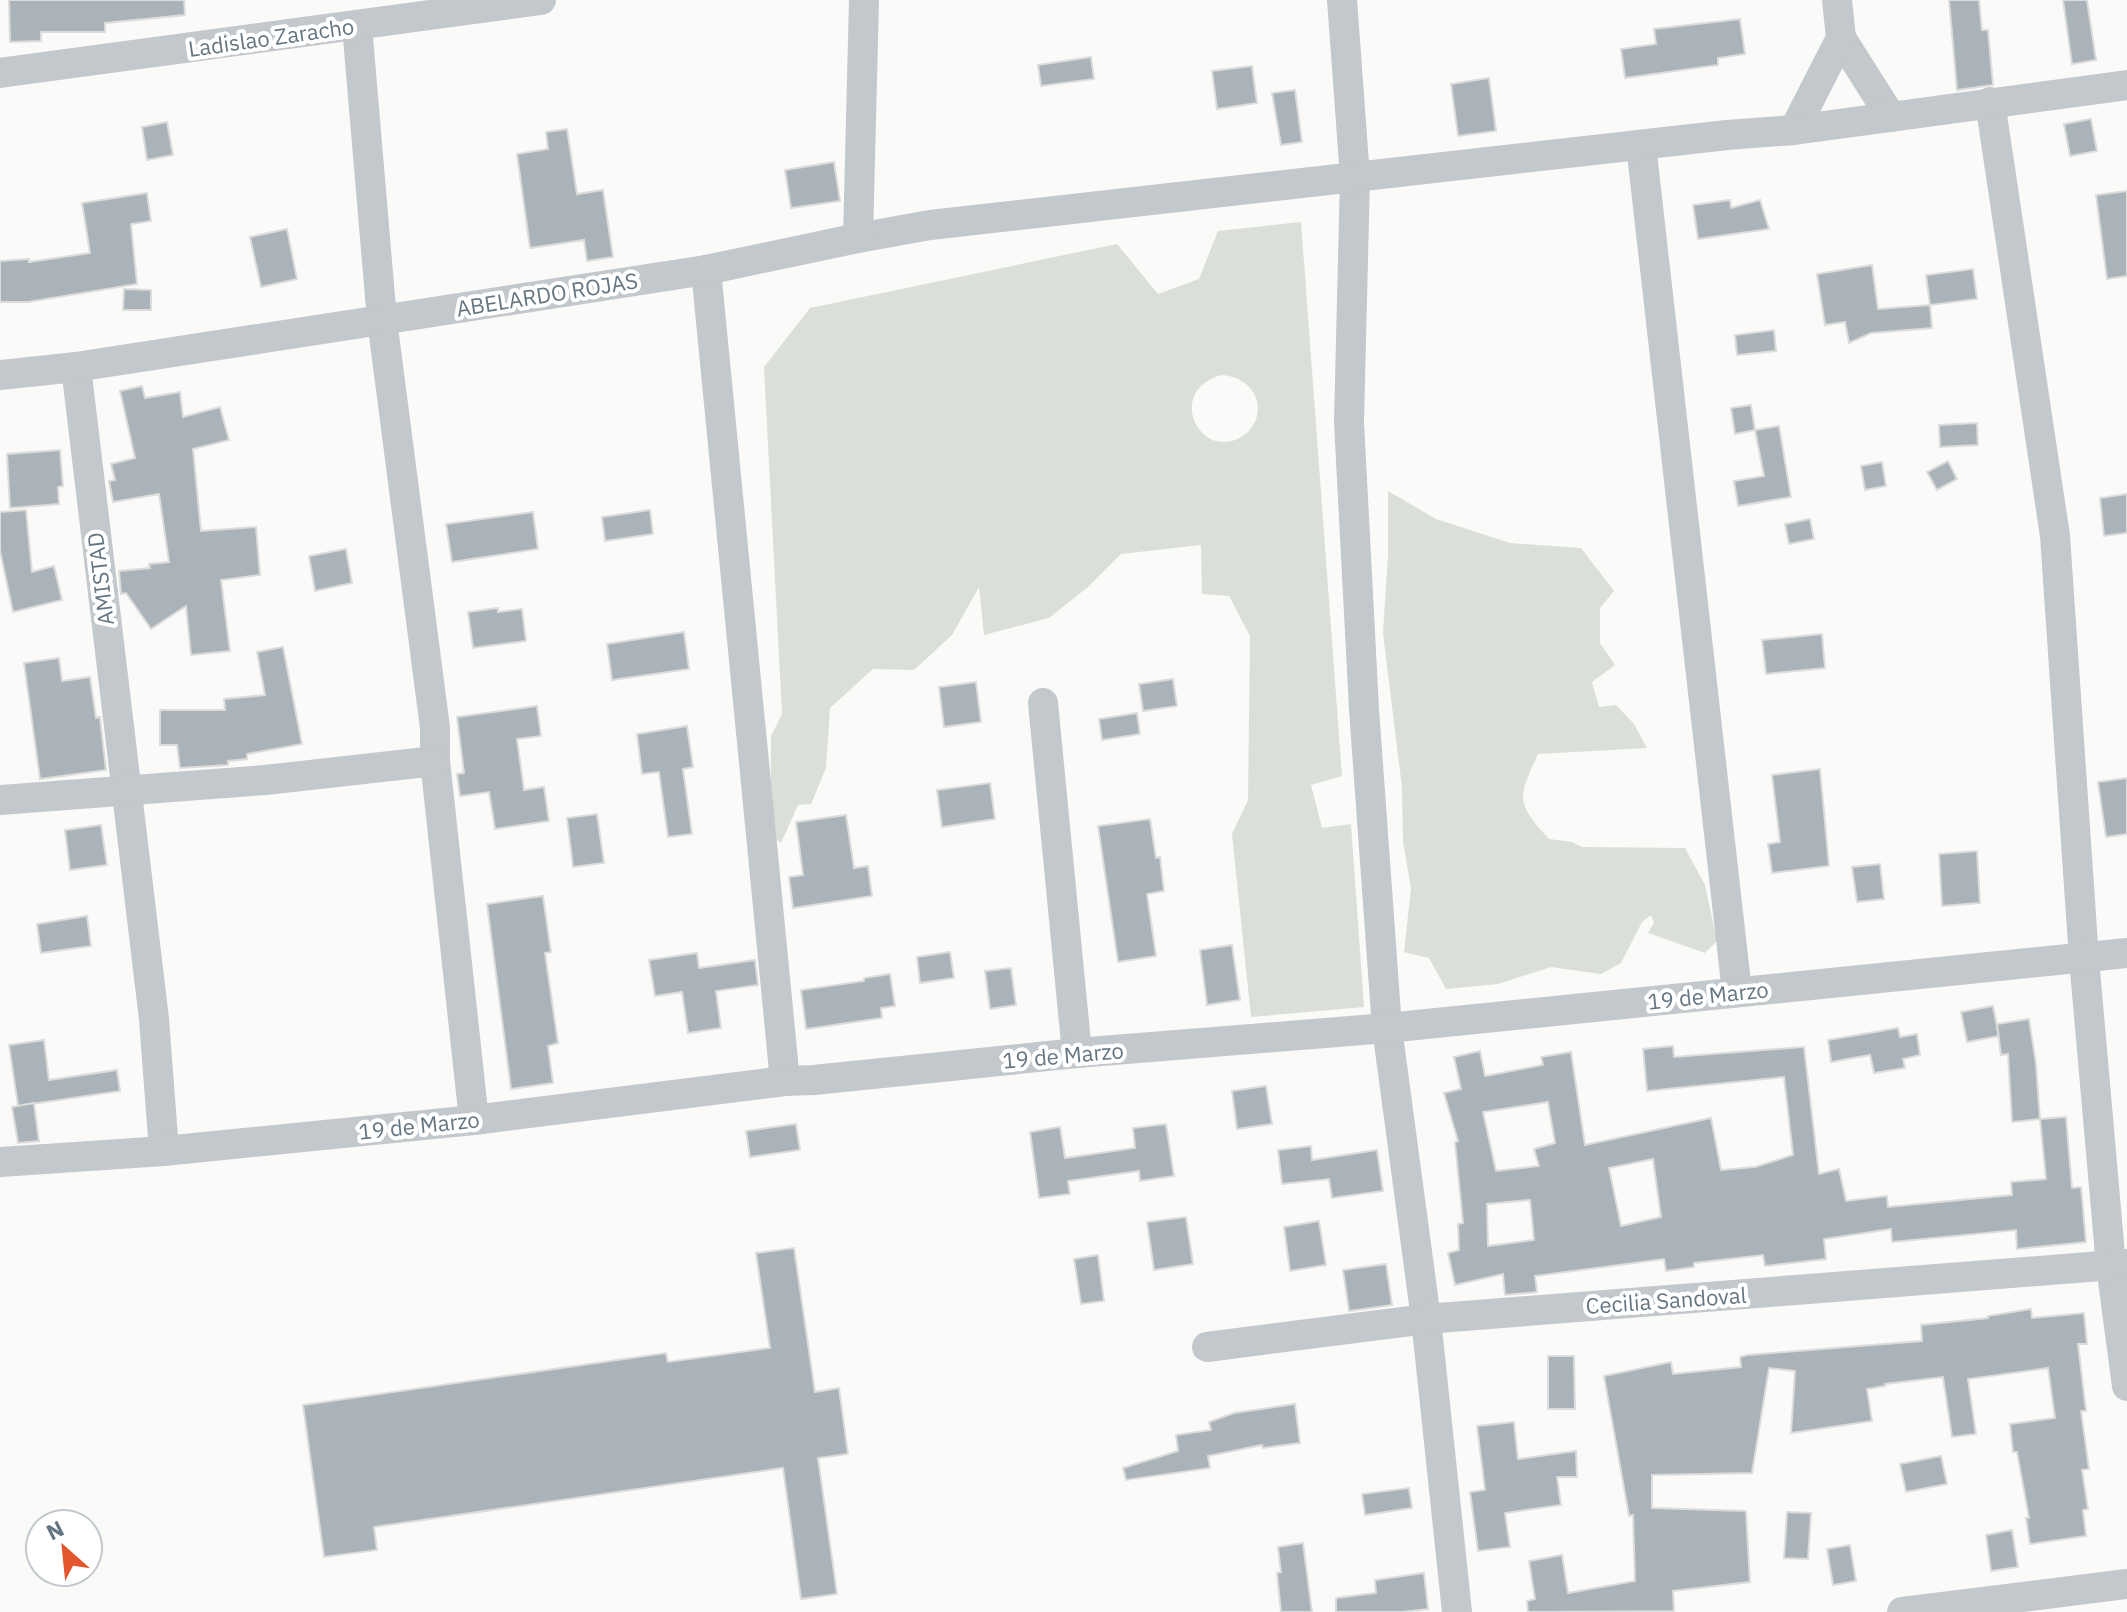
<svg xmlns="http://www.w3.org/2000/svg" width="2127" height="1612" font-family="'IBM Plex Sans',sans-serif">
	<rect width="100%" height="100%" fill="#fafaf8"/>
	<g fill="#dadfd7" fill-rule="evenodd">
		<path d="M1301,222L1342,776L1311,785L1322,828L1351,824L1364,1007L1251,1017L1232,834L1248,800L1250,636L1229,596L1202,594L1201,545L1121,554L1088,587L1049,618L984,635L979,587L952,635L914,670L873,669L830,708L826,768L811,804L798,805L781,843L770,835L771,736L782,714L764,367L810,308L1117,244L1158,294L1199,279L1218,231ZM1221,375C1243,376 1262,392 1257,416C1255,424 1250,431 1243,436C1201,463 1164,392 1221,375Z"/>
		<path d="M1388,491L1436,519L1510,543L1581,548L1614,591L1600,608V643L1615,665L1592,682L1599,707L1616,705L1634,724L1647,748L1538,754C1519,796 1514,802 1549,839L1572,842L1582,847L1685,848L1705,885L1717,941L1705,953L1648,933L1654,923L1651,915L1642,922L1621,963L1601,974L1551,967L1498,984L1446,989L1429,958L1404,952L1411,888L1403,842L1402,788L1383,633L1388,555Z"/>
	</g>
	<g fill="#aab3b9" stroke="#dcdcda" stroke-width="2" fill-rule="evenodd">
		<polygon points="9,0 184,0 185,15 105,23 105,32 41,32 41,41 10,42"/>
		<polygon points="1949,0 1979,0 1982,30 1988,30 1993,85 1957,90"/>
		<polygon points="2063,0 2087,0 2096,60 2072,64"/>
		<polygon points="1740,19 1745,54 1718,58 1718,65 1625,78 1621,49 1656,44 1654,29"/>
		<polygon points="1091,57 1094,79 1041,86 1038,65"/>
		<polygon points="1252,66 1257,103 1217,109 1212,71"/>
		<polygon points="1489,78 1496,131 1458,136 1451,84"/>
		<polygon points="1295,90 1302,142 1281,145 1272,93"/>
		<polygon points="2091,119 2097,151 2070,156 2064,124"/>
		<polygon points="167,122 173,155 147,160 142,127"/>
		<polygon points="567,129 577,194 603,190 613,257 587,261 584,240 530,248 517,154 548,149 546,132"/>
		<polygon points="834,162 840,201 791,208 785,170"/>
		<polygon points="2127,191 2127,276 2107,279 2096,195"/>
		<polygon points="147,193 151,221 131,224 137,284 28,302 0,302 0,261 29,259 29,262 90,253 82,203"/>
		<polygon points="1730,200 1731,208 1760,200 1769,229 1698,239 1693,205"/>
		<polygon points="287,229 297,279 261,287 250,237"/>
		<polygon points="1872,265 1878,309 1930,305 1932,328 1871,333 1849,343 1845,322 1825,325 1817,274"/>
		<polygon points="1973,269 1977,299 1930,305 1926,275"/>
		<polygon points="124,289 151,290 151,310 123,310"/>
		<polygon points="1774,330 1776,351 1737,355 1735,335"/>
		<polygon points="142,386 145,398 180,392 183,417 220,407 229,440 193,449 201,531 256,527 260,575 221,580 230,651 191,655 186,606 151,629 126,593 121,594 119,571 150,568 149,564 169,562 159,494 113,502 109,481 115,480 111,464 135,458 120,391"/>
		<polygon points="1751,405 1755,430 1735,434 1731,408"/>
		<polygon points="1977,423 1978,445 1940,447 1939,425"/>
		<polygon points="1779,426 1791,497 1738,506 1734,481 1764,476 1755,430"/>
		<polygon points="60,450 63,486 58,487 59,504 10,508 7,454"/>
		<polygon points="1948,461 1957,479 1937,490 1927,472"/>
		<polygon points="1882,462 1886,486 1865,490 1861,466"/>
		<polygon points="2127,494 2127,533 2104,536 2100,498"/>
		<polygon points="26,510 32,572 54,566 62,600 13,612 0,551 0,512"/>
		<polygon points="650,510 653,534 605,541 602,517"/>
		<polygon points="533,512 538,549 452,562 446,524"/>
		<polygon points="1810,519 1814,539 1789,544 1785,524"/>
		<polygon points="346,549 352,583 315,591 309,556"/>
		<polygon points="498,608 498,612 522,609 526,641 473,648 468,612"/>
		<polygon points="684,632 689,669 612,680 607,644"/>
		<polygon points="1822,634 1825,668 1766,674 1762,640"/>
		<polygon points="283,647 302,744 247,754 247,759 228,761 228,765 180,768 177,745 160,745 160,710 225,710 224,699 265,695 257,652"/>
		<polygon points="59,658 62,681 90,677 96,718 100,717 106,770 40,779 24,663"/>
		<polygon points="1173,679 1177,706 1143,711 1139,684"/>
		<polygon points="976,682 981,722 944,727 939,687"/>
		<polygon points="537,706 541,736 517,739 524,790 544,787 549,821 495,829 489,792 460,796 457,774 464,773 457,717"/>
		<polygon points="1137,713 1140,734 1102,740 1099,719"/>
		<polygon points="687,726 693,767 683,769 692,834 668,837 659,772 642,774 637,734"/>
		<polygon points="1820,769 1829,866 1772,873 1768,844 1780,842 1772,775"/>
		<polygon points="2127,778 2127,834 2106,837 2098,782"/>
		<polygon points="990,783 995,819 942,827 937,790"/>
		<polygon points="597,814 604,863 573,867 567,818"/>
		<polygon points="846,815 854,868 868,866 872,896 793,908 789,877 803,875 796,822"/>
		<polygon points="1150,819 1156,858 1160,857 1164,891 1147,894 1156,956 1118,962 1098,826"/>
		<polygon points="101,825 107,865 70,870 65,830"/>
		<polygon points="1977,851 1980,903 1942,906 1939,854"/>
		<polygon points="1880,864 1884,899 1857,902 1852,867"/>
		<polygon points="543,896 551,952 545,953 558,1043 548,1046 553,1083 511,1089 487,904"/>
		<polygon points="87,916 91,946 41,953 37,924"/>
		<polygon points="1232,945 1240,1000 1207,1005 1200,950"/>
		<polygon points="950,952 954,978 920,983 917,957"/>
		<polygon points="697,953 699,968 755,960 758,985 716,991 721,1028 688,1033 682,992 655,996 649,960"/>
		<polygon points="1011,968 1016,1005 990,1009 985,971"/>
		<polygon points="890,974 895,1006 881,1008 882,1018 806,1029 801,990 864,981 864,978"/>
		<polygon points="1993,1006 1999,1036 1967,1042 1961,1012"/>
		<polygon points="2029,1019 2036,1064 2040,1119 2012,1122 2008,1054 2001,1055 1997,1024"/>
		<polygon points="1898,1028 1900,1037 1917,1034 1920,1055 1903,1059 1905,1068 1874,1073 1870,1055 1831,1062 1828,1040"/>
		<polygon points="44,1040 49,1080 117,1070 120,1091 18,1106 9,1045"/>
		<path d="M1673,1046L1674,1057L1804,1047L1819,1174L1839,1169L1846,1201L1887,1196L1888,1207L2012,1195L2011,1182L2046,1179L2040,1119L2066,1117L2072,1188L2081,1187L2086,1242L2017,1249L2016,1230L1892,1242L1891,1229L1824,1239L1826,1259L1765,1266L1763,1255L1694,1263V1267L1666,1271L1664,1259L1535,1276L1537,1292L1505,1295L1503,1274L1455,1285L1448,1253L1459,1250L1458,1224L1463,1223L1455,1142L1458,1141L1444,1093L1461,1089L1454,1057L1480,1051L1485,1076L1543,1065L1541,1057L1571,1052L1585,1145L1711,1118L1721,1170L1755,1167L1793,1155L1784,1077L1647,1091L1643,1049ZM1548,1102L1555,1143L1534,1149L1539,1166L1496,1171L1483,1112ZM1653,1159L1661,1217L1621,1226L1609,1168ZM1530,1200L1534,1240L1488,1246L1487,1204Z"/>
		<polygon points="1266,1086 1272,1124 1237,1129 1232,1091"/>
		<polygon points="34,1103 39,1141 18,1143 12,1107"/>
		<polygon points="796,1124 800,1150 750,1157 746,1131"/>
		<polygon points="1166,1124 1174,1176 1140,1181 1139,1171 1068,1181 1070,1194 1039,1198 1030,1132 1060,1127 1065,1158 1135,1148 1133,1128"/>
		<polygon points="1311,1146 1312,1160 1377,1150 1383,1191 1332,1198 1329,1179 1282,1184 1278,1150"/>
		<polygon points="1186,1217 1193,1264 1154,1270 1147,1222"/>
		<polygon points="1319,1221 1326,1265 1290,1271 1284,1227"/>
		<polygon points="794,1248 815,1392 839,1388 848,1454 818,1458 837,1594 801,1599 783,1468 374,1527 377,1550 324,1557 303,1405 666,1353 668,1362 770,1348 756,1253"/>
		<polygon points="1098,1255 1104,1301 1081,1304 1074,1259"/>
		<polygon points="1386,1264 1392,1305 1349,1311 1343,1270"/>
		<polygon points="2031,1309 2032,1318 2084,1313 2087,1344 2078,1344 2086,1411 2081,1411 2089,1469 2082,1470 2088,1509 2083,1510 2086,1536 2030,1544 2026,1518 2029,1518 2017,1452 2013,1452 2010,1424 2055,1418 2048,1368 1968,1379 1976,1434 1952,1437 1943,1377 1885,1384 1885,1386 1867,1389 1872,1421 1791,1433 1795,1371 1769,1368 1752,1473 1652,1475 1652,1508 1746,1511 1750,1582 1673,1591 1674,1611 1528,1612 1527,1601 1535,1599 1529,1561 1562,1555 1568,1593 1635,1581 1633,1515 1629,1516 1604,1376 1671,1362 1673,1374 1741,1367 1740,1357 1747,1355 1922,1341 1921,1325 1988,1318 1988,1316"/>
		<polygon points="1548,1356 1574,1356 1575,1409 1548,1409"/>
		<polygon points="1295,1404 1300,1443 1263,1448 1262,1445 1208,1456 1210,1468 1126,1480 1123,1468 1178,1451 1176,1435 1211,1430 1209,1422 1234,1413"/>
		<polygon points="1514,1422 1518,1459 1576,1451 1577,1477 1557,1477 1561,1505 1505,1513 1510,1547 1478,1551 1470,1492 1485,1490 1477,1426"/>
		<polygon points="1941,1456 1947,1484 1906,1492 1900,1464"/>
		<polygon points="1409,1488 1412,1508 1365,1515 1362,1494"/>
		<polygon points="1787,1512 1811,1513 1808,1559 1784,1558"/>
		<polygon points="2012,1530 2018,1567 1991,1571 1986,1535"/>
		<polygon points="1303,1543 1312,1612 1281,1612 1277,1573 1281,1572 1278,1547"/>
		<polygon points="1850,1545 1856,1581 1833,1585 1827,1549"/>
		<polygon points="1424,1573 1428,1609 1402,1612 1336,1612 1336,1598 1376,1593 1375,1580"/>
	</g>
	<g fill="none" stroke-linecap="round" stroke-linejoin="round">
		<g stroke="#c3c8cc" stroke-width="30">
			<polyline points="1342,0 1355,177 1349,422 1364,709 1387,1028 1426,1319 1457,1612"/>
			<polyline points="357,26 382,320 435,728 435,761 474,1120"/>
			<polyline points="1841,38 1891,117"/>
			<polyline points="0,73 541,0"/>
			<polyline points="1990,102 2055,536 2084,959 2111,1266 2127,1386"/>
			<polyline points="1794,130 1841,38 1837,0"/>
			<polyline points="1641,145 1737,992"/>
			<polyline points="858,238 930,225 1727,135 1794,130 2127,85"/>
			<polyline points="706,270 785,1081"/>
			<polyline points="76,367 154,1019 164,1151"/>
			<polyline points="0,375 76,367 706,270 858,238 864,0"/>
			<polyline points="1043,703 1077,1053"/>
			<polyline points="0,800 265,780 435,761"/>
			<polyline points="0,1162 164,1151 474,1120 785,1081 814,1080 1077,1053 1387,1028 2127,953"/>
			<polyline points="1207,1347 1426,1319 2127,1264"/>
			<polyline points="1902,1612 2127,1584"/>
		</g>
	</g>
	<g text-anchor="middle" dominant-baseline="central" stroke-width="8" stroke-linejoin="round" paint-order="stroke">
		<g font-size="22" fill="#657683" stroke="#fff">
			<text transform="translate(271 37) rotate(-8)">Ladislao Zaracho</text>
			<text transform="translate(547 294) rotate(-9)">ABELARDO ROJAS</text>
			<text transform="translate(100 579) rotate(-97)">AMISTAD</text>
			<text transform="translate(1708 995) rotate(-6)">19 de Marzo</text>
			<text transform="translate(1063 1055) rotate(-5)">19 de Marzo</text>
			<text transform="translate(419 1125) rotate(-6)">19 de Marzo</text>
			<text transform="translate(1666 1300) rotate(-4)">Cecilia Sandoval</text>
		</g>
	</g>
	<g transform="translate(64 1548) rotate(333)"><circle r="38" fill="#ffffff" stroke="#c1c8cd" stroke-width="2"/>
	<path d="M0-6L14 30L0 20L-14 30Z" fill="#e4572e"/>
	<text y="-12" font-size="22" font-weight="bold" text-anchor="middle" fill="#657683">N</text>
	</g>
</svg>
